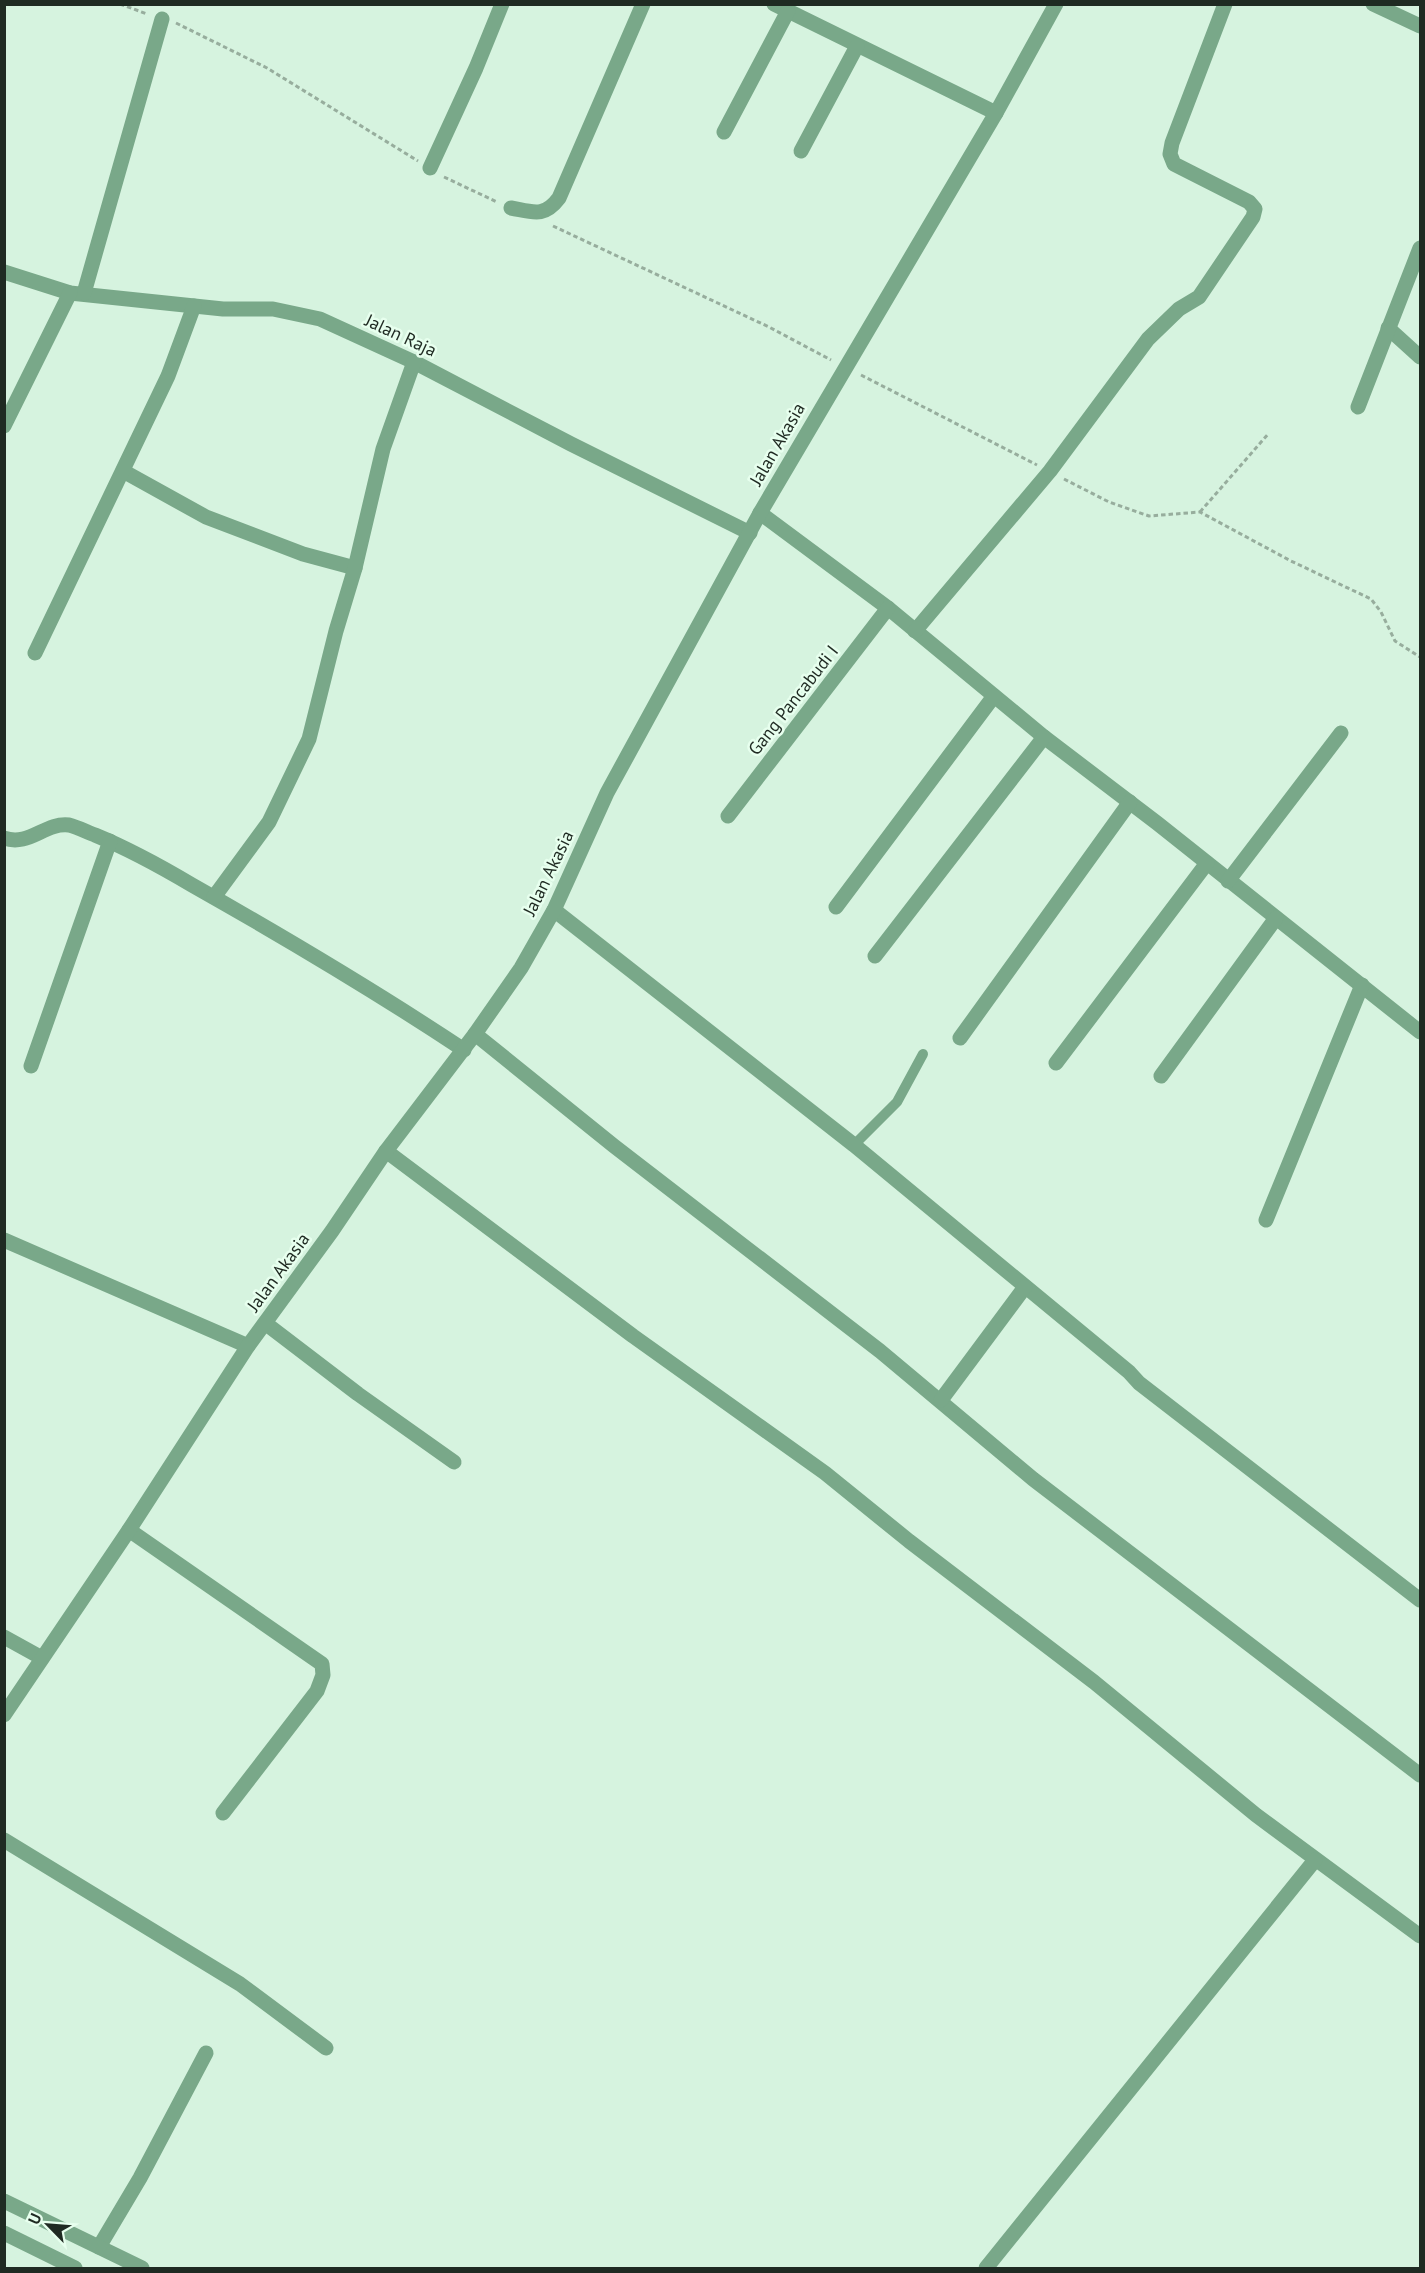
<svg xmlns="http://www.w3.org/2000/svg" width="1425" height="2273" font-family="'PT Sans',sans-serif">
	<rect width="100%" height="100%" fill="#d6f3df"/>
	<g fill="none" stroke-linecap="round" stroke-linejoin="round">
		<g stroke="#97ad9d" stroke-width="3" stroke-dasharray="4.5 3" stroke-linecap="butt">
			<polyline points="120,4 147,14"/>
			<polyline points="176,23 267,68 418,161"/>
			<polyline points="444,177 497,202"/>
			<polyline points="553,226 769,327 831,360"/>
			<polyline points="861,375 1037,465"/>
			<polyline points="1064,479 1109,502 1149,516 1200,512 1291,561 1371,599 1381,612 1395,641 1420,657"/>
			<polyline points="1200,512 1269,433"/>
		</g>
		<polyline stroke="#79a889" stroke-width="10" points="854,1145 897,1102 923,1054"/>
		<g stroke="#79a889" stroke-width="15">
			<polyline points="774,4 996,113"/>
			<polyline points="1373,4 1420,26"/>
			<polyline points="724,132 788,11"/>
			<polyline points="801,151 857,46"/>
			<polyline points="430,168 476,68 502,4"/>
			<path d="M511,208C533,212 544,218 559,198L643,4"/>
			<polyline points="4,272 70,293 223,309 273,309 320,319 414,362 571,444 750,533"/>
			<polyline points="84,293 162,19"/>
			<polyline points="1388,328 1420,357"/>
			<polyline points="1358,407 1420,248"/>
			<polyline points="4,426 70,293"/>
			<polyline points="123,471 206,517 303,554 355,568"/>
			<polyline points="760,513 888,608 1044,737 1157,823 1420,1032"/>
			<polyline points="915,631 1050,471 1148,339 1179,309 1199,297 1253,217 1255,209 1249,202 1174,164 1170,154 1172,143 1225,4"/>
			<polyline points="35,653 168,376 194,306"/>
			<polyline points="728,816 888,608"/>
			<path d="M4,838C29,847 45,822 69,825C77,827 87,832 95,835C129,849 160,866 192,885C284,937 375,991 464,1050"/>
			<polyline points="1228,881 1341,733"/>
			<polyline points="214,897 269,822 309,739 336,631 355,568 383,449 414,362"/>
			<polyline points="836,907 994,696"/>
			<polyline points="554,910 854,1145 1129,1372 1139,1383 1420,1600"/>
			<polyline points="875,956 1044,737"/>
			<polyline points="475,1034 614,1146 880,1351 1033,1479 1420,1775"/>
			<polyline points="960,1038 1130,802"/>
			<polyline points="1056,1063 1207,863"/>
			<polyline points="31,1066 110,841"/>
			<polyline points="1161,1076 1276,918"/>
			<polyline points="386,1151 633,1336 825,1473 909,1541 1094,1682 1256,1815 1420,1936"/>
			<polyline points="1266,1220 1362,985"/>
			<polyline points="4,1240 248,1346"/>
			<polyline points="265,1323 358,1394 454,1462"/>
			<polyline points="941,1400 1025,1287"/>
			<polyline points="129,1530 322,1664 323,1675 317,1691 223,1813"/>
			<polyline points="4,1637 42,1658"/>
			<polyline points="4,1840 240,1984 326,2048"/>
			<polyline points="99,2247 140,2178 206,2053"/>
			<polyline points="986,2268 1315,1860"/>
		</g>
		<g stroke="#79a889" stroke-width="15">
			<polyline points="4,1715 129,1530 248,1346 332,1231 386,1151 475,1034 521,968 554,910 607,793 760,513 996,113 1056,4"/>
			<polyline points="4,2201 142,2268"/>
			<polyline points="4,2233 75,2268"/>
		</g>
	</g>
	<g text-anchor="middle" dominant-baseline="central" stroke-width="5" stroke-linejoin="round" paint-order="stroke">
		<g font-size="18" fill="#1f2a22" stroke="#e7ffee">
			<text transform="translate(401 335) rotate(25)">Jalan Raja</text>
			<text transform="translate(777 444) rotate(-60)">Jalan Akasia</text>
			<text transform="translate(793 700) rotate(-52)">Gang Pancabudi I</text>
			<text transform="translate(548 873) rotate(-64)">Jalan Akasia</text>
			<text transform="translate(278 1272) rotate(-54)">Jalan Akasia</text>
		</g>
	</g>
	<rect width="1425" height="2273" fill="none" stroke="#1f2a22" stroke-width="12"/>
	<g transform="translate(48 2225) rotate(295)" stroke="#e7ffee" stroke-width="4.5" paint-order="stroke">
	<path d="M0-4.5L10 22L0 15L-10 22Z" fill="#1f2a22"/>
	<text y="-9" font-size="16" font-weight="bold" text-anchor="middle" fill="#1f2a22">U</text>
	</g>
</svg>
